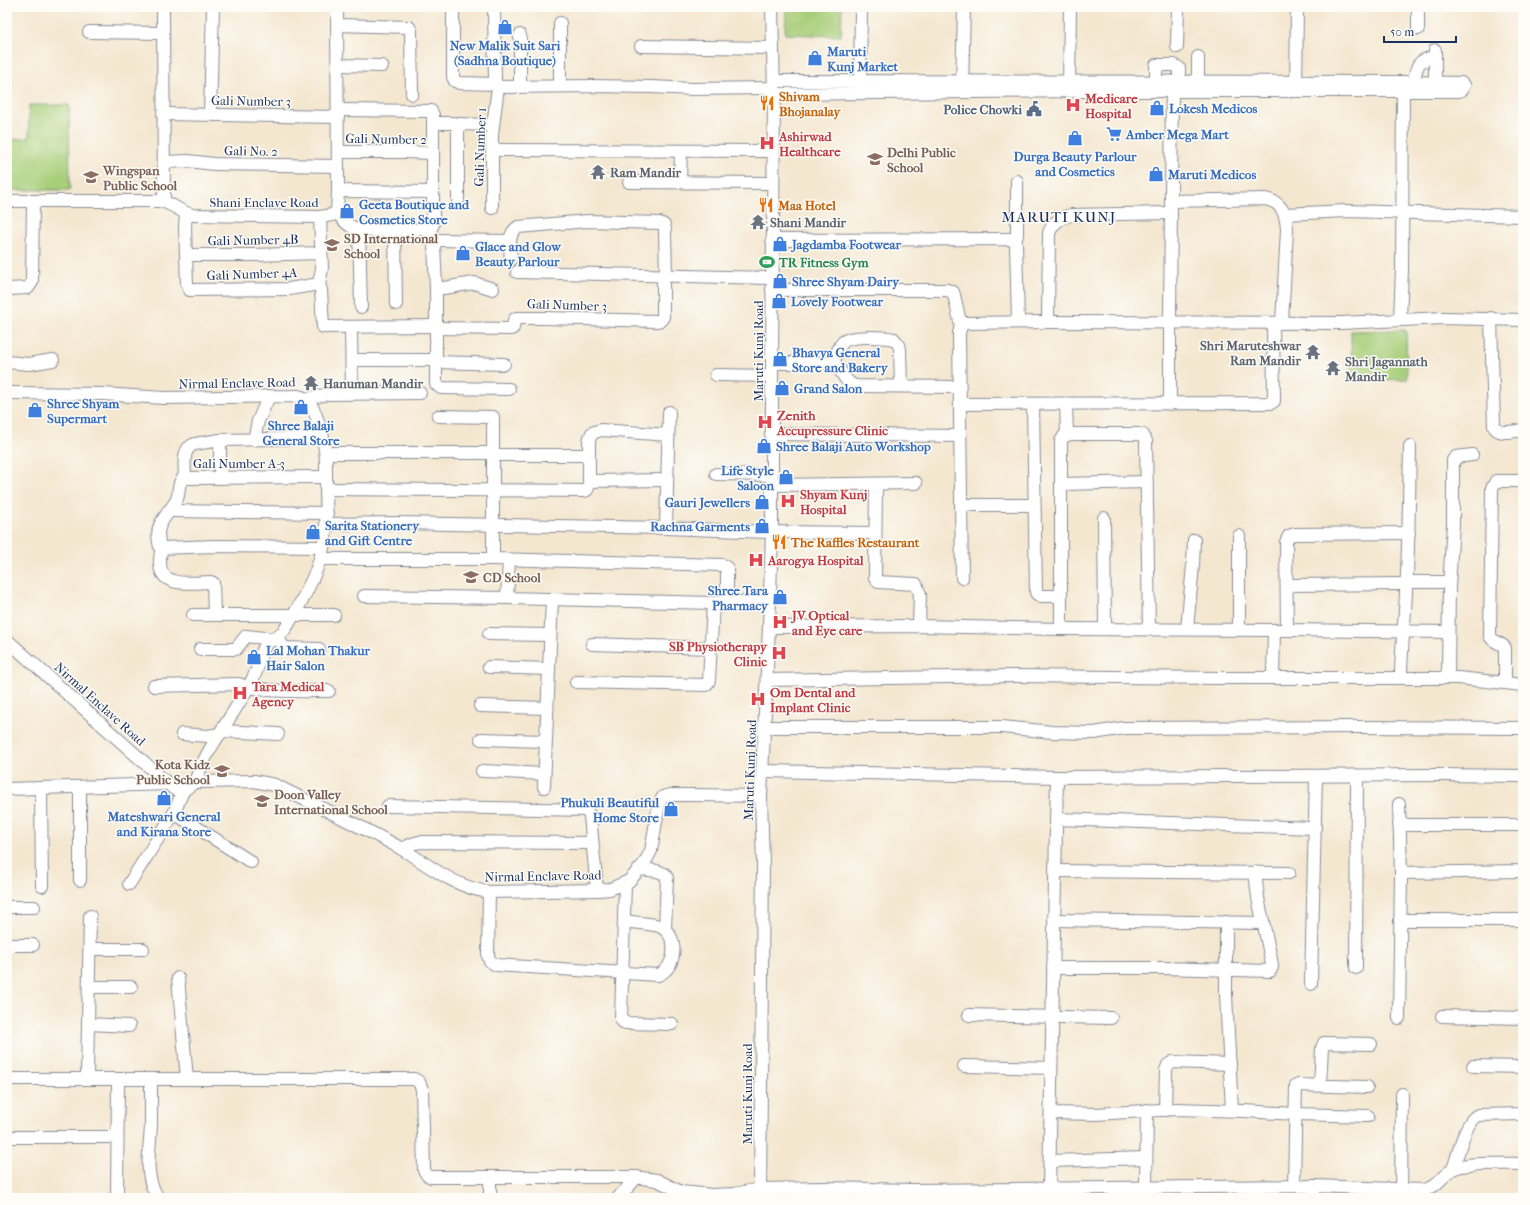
<svg xmlns="http://www.w3.org/2000/svg" width="1530" height="1205" font-family="'IM FELL French Canon',serif">
	<rect width="100%" height="100%" fill="#fdfcf7"/>
	<filter id="ink" filterUnits="userSpaceOnUse"><feTurbulence type="fractalNoise" baseFrequency=".025" numOctaves="2"/><feDisplacementMap in="SourceGraphic" scale="8" xChannelSelector="R" yChannelSelector="G"/><feConvolveMatrix kernelMatrix="1 2 1 2 8 2 1 2 1" color-interpolation-filters="sRGB"/></filter>
	<filter id="wash" filterUnits="userSpaceOnUse"><feTurbulence type="fractalNoise" baseFrequency=".012" numOctaves="4" result="noise"/><feDisplacementMap in="SourceGraphic" scale="16" xChannelSelector="R" yChannelSelector="G"/><feGaussianBlur stdDeviation="0.9" result="paint"/><feColorMatrix in="noise" values="0 0 0 0 0 0 0 0 0 0 0 0 0 0 0 0 0 1.4 0 .05"/><feComposite in="paint" operator="in"/></filter>
	<g filter="url(#wash)">
		<rect width="100%" height="100%" fill="#f4e7d0"/>
		<g fill="#a7ce78" stroke="#617e6b">
			<polygon points="786,7 842,7 841,36 785,34"/>
			<polygon points="29,105 69,105 70,190 7,190 7,140 29,138"/>
			<polygon points="1406,330 1407,379 1352,381 1351,331"/>
		</g>
	</g>
	<g filter="url(#ink)">
		<g fill="none" stroke-linecap="round" stroke-linejoin="round">
			<defs>
				<g id="street">
					<polyline points="163,7 164,201"/>
					<polyline points="453,7 453,77 455,81 459,83 495,84"/>
					<polyline points="494,7 495,81 498,87 592,86 652,87 692,89 774,88"/>
					<polyline points="560,23 560,86"/>
					<polyline points="337,25 409,27 411,31 412,94"/>
					<polyline points="1418,29 1418,7"/>
					<polyline points="89,32 163,33"/>
					<polyline points="641,46 772,48"/>
					<polyline points="1177,47 1178,7"/>
					<polyline points="1435,50 1435,82"/>
					<polyline points="1198,57 1198,82"/>
					<polyline points="338,65 382,66"/>
					<polyline points="774,81 1403,82 1461,83 1464,85 1462,90 1458,91 1078,91 774,94"/>
					<polyline points="1156,81 1156,65 1174,65 1179,68 1179,82"/>
					<path d="M1414,82C1416,66 1418,59 1435,57"/>
					<polyline points="520,87 520,35"/>
					<polyline points="860,88 861,7"/>
					<polyline points="962,88 964,7"/>
					<polyline points="1069,88 1070,7"/>
					<polyline points="1296,90 1297,7"/>
					<polyline points="338,110 431,111 433,115 433,224 430,232"/>
					<polyline points="163,114 338,117"/>
					<polyline points="210,114 213,7"/>
					<polyline points="433,123 452,123 458,124"/>
					<polyline points="492,150 774,151"/>
					<polyline points="338,152 404,152 433,153"/>
					<polyline points="164,162 188,161 214,164 338,166"/>
					<polyline points="629,182 773,183"/>
					<polyline points="680,182 681,151"/>
					<polyline points="338,191 433,192"/>
					<path d="M7,201H159C172,202 180,213 193,215L320,217L332,215L337,212L338,191L337,7"/>
					<polyline points="458,201 458,124 493,125"/>
					<path d="M1171,201L1265,199C1282,202 1286,214 1287,229L1282,323"/>
					<polyline points="492,208 492,134 498,87"/>
					<path d="M337,212C341,218 345,223 352,227C369,234 405,230 425,229L430,232L434,243L436,288V384L441,388L509,389"/>
					<polyline points="186,214 185,227 187,284 190,290 289,289 319,284"/>
					<polyline points="1285,214 1346,211 1523,216"/>
					<polyline points="320,217 322,268 321,274 319,284 321,290 323,327 436,326"/>
					<polyline points="359,229 361,307"/>
					<polyline points="395,230 396,304"/>
					<polyline points="433,240 510,241"/>
					<polyline points="772,240 1011,239 1014,240 1016,244 1018,322"/>
					<polyline points="1015,242 1017,235 1017,181"/>
					<polyline points="186,255 253,255 321,253"/>
					<path d="M511,259C510,248 507,234 518,227L588,221L660,223L664,225L665,230L666,277"/>
					<polyline points="517,272 772,278"/>
					<polyline points="436,288 444,288 474,283 493,289"/>
					<polyline points="7,289 28,288 32,282 33,201"/>
					<polyline points="772,290 947,290 953,292 954,295 961,326"/>
					<path d="M1491,318L1494,426C1498,436 1514,431 1523,430"/>
					<polyline points="1400,320 1402,270 1403,84"/>
					<path d="M1048,322L1049,233C1053,222 1061,217 1071,215L1171,213"/>
					<polyline points="351,327 352,394"/>
					<polyline points="436,328 511,329 513,328 514,320 516,318 545,318 657,321 661,320 663,317 663,277"/>
					<polyline points="352,360 437,360"/>
					<polyline points="7,362 29,364 53,360"/>
					<polyline points="436,362 504,364"/>
					<path d="M772,363H833C843,369 843,383 856,386L959,387"/>
					<path d="M833,363C836,356 838,347 843,342C851,335 883,337 894,339L899,345L900,349L901,386"/>
					<polyline points="716,375 772,376"/>
					<path d="M7,393L102,394L164,398L298,396C313,398 317,419 321,431C327,449 326,467 326,485C326,505 328,524 324,543C320,569 300,605 286,628C280,638 268,639 264,648C259,656 259,666 255,674C238,711 208,743 195,782"/>
					<polyline points="306,399 328,394 420,393"/>
					<polyline points="960,404 1271,403 1274,401 1274,399 1273,323"/>
					<polyline points="1033,404 1036,592 1037,594 1041,596 1061,596"/>
					<polyline points="1066,404 1067,435"/>
					<polyline points="1170,404 1170,323 1172,83"/>
					<polyline points="438,416 493,417 493,559"/>
					<polyline points="771,434 960,436"/>
					<polyline points="254,440 258,421 269,396"/>
					<polyline points="326,453 494,453"/>
					<polyline points="494,455 589,455"/>
					<polyline points="716,474 772,475"/>
					<path d="M185,478C185,466 181,448 195,444L220,440L323,438"/>
					<polyline points="220,478 220,440"/>
					<polyline points="589,481 667,480"/>
					<polyline points="876,484 875,578 878,582 916,584 920,594 919,626"/>
					<polyline points="1061,484 1147,482"/>
					<polyline points="772,485 916,483"/>
					<polyline points="326,489 584,491 587,490 589,485 589,440 592,433 601,430 668,435"/>
					<polyline points="961,505 1034,505"/>
					<polyline points="168,511 327,513"/>
					<polyline points="1104,518 1105,629"/>
					<polyline points="326,524 398,523 666,528 772,532 875,533"/>
					<polyline points="666,528 669,412"/>
					<polyline points="1239,536 1239,629"/>
					<path d="M161,550C152,522 166,520 177,499C180,492 177,484 183,478L326,477"/>
					<polyline points="320,559 493,559 723,565 727,568 727,602"/>
					<polyline points="962,578 959,333 961,326 965,323 1048,322 1341,323 1443,318 1523,320"/>
					<polyline points="1406,582 1449,582"/>
					<polyline points="1287,585 1406,584"/>
					<polyline points="364,596 507,598 713,603 770,601"/>
					<polyline points="507,598 509,560"/>
					<polyline points="193,615 334,615"/>
					<path d="M214,615L213,583L211,582C194,582 161,589 160,564C160,559 160,553 162,548L215,546L323,547"/>
					<polyline points="769,627 919,626 1061,629 1287,630 1448,632"/>
					<polyline points="1061,629 1061,441 1064,436 1070,434 1138,434 1143,435 1146,441 1149,629"/>
					<polyline points="1187,629 1193,565 1194,540"/>
					<polyline points="1287,630 1286,542 1289,536 1295,534 1409,533"/>
					<polyline points="489,634 550,635"/>
					<polyline points="278,637 284,648 319,649"/>
					<path d="M7,640L174,789L183,791L195,782H199L254,781L275,785C317,806 361,826 402,849C430,866 456,888 489,892L599,890L610,889L629,881L644,864L651,851L659,804L663,797L670,795H693L761,796"/>
					<polyline points="592,644 711,648"/>
					<polyline points="200,649 236,649 246,636 274,639"/>
					<polyline points="489,667 549,669"/>
					<polyline points="1273,678 1274,630"/>
					<path d="M1401,678C1401,649 1405,621 1406,592C1409,544 1409,495 1410,446"/>
					<polyline points="1448,678 1449,587 1453,524 1453,460 1456,457 1472,455"/>
					<polyline points="767,680 1012,676 1220,678 1458,678 1523,685"/>
					<polyline points="576,682 706,685 709,681 713,603"/>
					<path d="M1505,683V648C1501,642 1493,643 1490,636L1492,488L1496,481H1523"/>
					<path d="M154,686L239,684C261,693 305,691 329,691"/>
					<polyline points="480,706 547,708"/>
					<polyline points="765,727 1002,727 1052,732 1094,733 1124,728 1358,727 1523,728"/>
					<polyline points="222,731 278,734"/>
					<polyline points="182,734 208,736 220,734"/>
					<polyline points="481,739 545,741"/>
					<polyline points="482,771 544,774"/>
					<polyline points="763,771 1057,777 1440,775 1523,776"/>
					<polyline points="80,787 80,880"/>
					<polyline points="544,787 552,599"/>
					<polyline points="41,788 42,886"/>
					<polyline points="7,789 169,784"/>
					<polyline points="1399,804 1401,873"/>
					<polyline points="388,806 585,810 587,811 590,816 597,890"/>
					<polyline points="174,813 251,862"/>
					<polyline points="1056,819 1314,828"/>
					<polyline points="1399,825 1523,825"/>
					<polyline points="402,849 412,844 419,842 592,843"/>
					<polyline points="640,869 657,871 665,874 667,878 665,930"/>
					<polyline points="1055,871 1289,873"/>
					<polyline points="625,883 621,1019 623,1022 625,1023 672,1024"/>
					<polyline points="129,884 174,813 183,791"/>
					<path d="M489,892L488,956L490,961L496,965L658,975C678,967 679,934 659,926C648,923 635,923 624,921"/>
					<polyline points="7,907 34,907"/>
					<polyline points="1054,920 1263,923"/>
					<polyline points="1400,920 1523,920"/>
					<polyline points="1226,922 1226,995 1232,1110"/>
					<polyline points="7,945 33,945"/>
					<polyline points="90,949 143,949"/>
					<polyline points="1053,968 1162,968 1270,971 1272,967 1271,959 1258,898 1255,872"/>
					<polyline points="1356,968 1357,776"/>
					<polyline points="178,978 187,1079"/>
					<polyline points="1311,984 1316,776"/>
					<polyline points="89,987 131,987"/>
					<polyline points="969,1015 1111,1018"/>
					<polyline points="1442,1016 1523,1018"/>
					<polyline points="1399,1018 1401,873 1523,871"/>
					<polyline points="88,1024 129,1026"/>
					<polyline points="964,1066 1051,1068"/>
					<polyline points="1473,1066 1523,1067"/>
					<polyline points="87,1078 90,916"/>
					<path d="M7,1079H414L419,1082L422,1089L424,1170L427,1175L431,1177H634L657,1180L681,1192L712,1195L734,1194L760,1189L824,1188L912,1190L1314,1186L1422,1190C1437,1189 1442,1174 1455,1168C1468,1162 1506,1164 1523,1164"/>
					<path d="M151,1079C151,1094 151,1110 151,1125C150,1151 143,1175 158,1198"/>
					<polyline points="1320,1085 1322,1048 1324,1043 1371,1044"/>
					<polyline points="1165,1110 1166,1070 1168,1065 1173,1062 1230,1064"/>
					<polyline points="1051,1113 1096,1114 1176,1109 1244,1111 1296,1114 1368,1116"/>
					<polyline points="7,1137 117,1137"/>
					<polyline points="1050,1161 1146,1158"/>
					<path d="M1453,1169C1458,1156 1465,1120 1478,1115L1523,1114"/>
					<polyline points="1294,1186 1296,1085 1367,1087"/>
					<polyline points="1146,1188 1147,1110"/>
					<polyline points="1049,1189 1057,777"/>
					<polyline points="760,1197 763,865 761,796 769,627 772,532 772,363 774,94 772,7"/>
					<polyline points="117,1198 118,1079"/>
					<polyline points="490,1198 490,1177"/>
					<polyline points="618,1198 637,1177"/>
					<polyline points="1314,1198 1314,1186"/>
					<polyline points="1401,1198 1402,1094"/>
				</g>
			</defs>
			<use href="#street" stroke="#888b97" stroke-width="14"/>
			<use href="#street" stroke="#fff" stroke-width="12"/>
		</g>
	</g>
	<defs>
		<symbol id="shop-bare" viewBox="-9 -9 18 18"><path d="M-5-2.5h2.3a2.7 3.5 0 0 1 5.4 0H5L5.5 6h-11ZM-1.5-2.5h3a1.5 2.3 0 0 0-3 0Z" fill="#3f7fe0" stroke="#fdfcf7" stroke-width="2.5" paint-order="stroke"/></symbol>
		<symbol id="restaurant-bare" viewBox="-9 -9 18 18"><path d="M-5-6h1v4h1v-4h1v4h1v-4h1v5L-1.5 .5V6h-2V.5L-5-1ZM5-6V6H3V1.5H1.5Q1.5-4 5-6Z" fill="#e8710a" stroke="#fdfcf7" stroke-width="2.5" paint-order="stroke"/></symbol>
		<symbol id="hospital-bare" viewBox="-9 -9 18 18"><path d="M-5-5h3v3.5h4V-5h3V5h-3V1.5h-4V5h-3Z" fill="#e0444e" stroke="#fdfcf7" stroke-width="2.5" paint-order="stroke"/></symbol>
		<symbol id="civic-bare" viewBox="-9 -9 18 18"><path d="M-.6-6.5H3V-4.5H.6V-3L4-1V1h2V6H-6V1h2V-1L-.6-3ZM-1.2 2.5V6h2.4V2.5Z" fill="#5c6f8a" stroke="#fdfcf7" stroke-width="2.5" paint-order="stroke"/></symbol>
		<symbol id="supermarket-bare" viewBox="-9 -9 18 18"><path d="M-6-5.5h2.5l.6 2H6L4.5 2H-2.5L-4.4-4H-6ZM-1.5 3.2a1.3 1.3 0 1 0 .1 0ZM3 3.2a1.3 1.3 0 1 0 .1 0Z" fill="#3f7fe0" stroke="#fdfcf7" stroke-width="2.5" paint-order="stroke"/></symbol>
		<symbol id="school-bare" viewBox="-9 -9 18 18"><path d="M0-5L7-2L0 1L-7-2ZM-4 1L0 2.5L4 1V4Q0 6-4 4Z" fill="#8d6e63" stroke="#fdfcf7" stroke-width="2.5" paint-order="stroke"/></symbol>
		<symbol id="temple-bare" viewBox="-9 -9 18 18"><path d="M0-6L5-2H3V0L6.5 2.5H4V6H1.5V3h-3V6H-4V2.5H-6.5L-3 0V-2H-5Z" fill="#6b7280" stroke="#fdfcf7" stroke-width="2.5" paint-order="stroke"/></symbol>
		<symbol id="stadium-bare" viewBox="-9 -9 18 18"><path d="M0-5a6.5 5 0 1 0 0 10a6.5 5 0 1 0 0-10ZM-3.5-1.8h7v3.6h-7Z" fill="#2e9e5b" stroke="#fdfcf7" stroke-width="2.5" paint-order="stroke"/></symbol>
	</defs>
	<g fill-rule="evenodd">
		<use href="#shop-bare" x="494" y="16" width="22" height="22"/>
		<use href="#shop-bare" x="804" y="47" width="22" height="22"/>
		<use href="#restaurant-bare" x="756" y="92" width="22" height="22"/>
		<use href="#hospital-bare" x="1062" y="94" width="22" height="22"/>
		<use href="#shop-bare" x="1146" y="97" width="22" height="22"/>
		<use href="#civic-bare" x="1023" y="98" width="22" height="22"/>
		<use href="#supermarket-bare" x="1103" y="123" width="22" height="22"/>
		<use href="#shop-bare" x="1064" y="127" width="22" height="22"/>
		<use href="#hospital-bare" x="756" y="132" width="22" height="22"/>
		<use href="#school-bare" x="864" y="148" width="22" height="22"/>
		<use href="#temple-bare" x="587" y="161" width="22" height="22"/>
		<use href="#shop-bare" x="1145" y="163" width="22" height="22"/>
		<use href="#school-bare" x="80" y="166" width="22" height="22"/>
		<use href="#restaurant-bare" x="755" y="194" width="22" height="22"/>
		<use href="#shop-bare" x="336" y="200" width="22" height="22"/>
		<use href="#temple-bare" x="747" y="211" width="22" height="22"/>
		<use href="#shop-bare" x="769" y="233" width="22" height="22"/>
		<use href="#school-bare" x="321" y="234" width="22" height="22"/>
		<use href="#shop-bare" x="452" y="242" width="22" height="22"/>
		<use href="#stadium-bare" x="756" y="251" width="22" height="22"/>
		<use href="#shop-bare" x="769" y="270" width="22" height="22"/>
		<use href="#shop-bare" x="768" y="290" width="22" height="22"/>
		<use href="#temple-bare" x="1302" y="341" width="22" height="22"/>
		<use href="#shop-bare" x="769" y="348" width="22" height="22"/>
		<use href="#temple-bare" x="1322" y="357" width="22" height="22"/>
		<use href="#temple-bare" x="300" y="372" width="22" height="22"/>
		<use href="#shop-bare" x="771" y="377" width="22" height="22"/>
		<use href="#shop-bare" x="290" y="396" width="22" height="22"/>
		<use href="#shop-bare" x="24" y="399" width="22" height="22"/>
		<use href="#hospital-bare" x="754" y="411" width="22" height="22"/>
		<use href="#shop-bare" x="753" y="435" width="22" height="22"/>
		<use href="#shop-bare" x="775" y="466" width="22" height="22"/>
		<use href="#hospital-bare" x="777" y="490" width="22" height="22"/>
		<use href="#shop-bare" x="751" y="491" width="22" height="22"/>
		<use href="#shop-bare" x="751" y="515" width="22" height="22"/>
		<use href="#shop-bare" x="302" y="521" width="22" height="22"/>
		<use href="#restaurant-bare" x="768" y="531" width="22" height="22"/>
		<use href="#hospital-bare" x="745" y="549" width="22" height="22"/>
		<use href="#school-bare" x="460" y="566" width="22" height="22"/>
		<use href="#shop-bare" x="769" y="586" width="22" height="22"/>
		<use href="#hospital-bare" x="769" y="611" width="22" height="22"/>
		<use href="#hospital-bare" x="768" y="642" width="22" height="22"/>
		<use href="#shop-bare" x="243" y="646" width="22" height="22"/>
		<use href="#hospital-bare" x="229" y="682" width="22" height="22"/>
		<use href="#hospital-bare" x="747" y="688" width="22" height="22"/>
		<use href="#school-bare" x="211" y="760" width="22" height="22"/>
		<use href="#shop-bare" x="153" y="787" width="22" height="22"/>
		<use href="#school-bare" x="251" y="790" width="22" height="22"/>
		<use href="#shop-bare" x="660" y="798" width="22" height="22"/>
	</g>
	<g text-anchor="middle" dominant-baseline="central" stroke-width="3" stroke-linejoin="round" paint-order="stroke">
		<g font-size="13" font-weight="bold" fill="#366cbe" stroke="#fdfcf7" text-anchor="start">
			<text x="505" y="45" text-anchor="middle">New Malik Suit Sari<tspan x="505" dy="15">(Sadhna Boutique)</tspan></text>
			<text x="827" y="51">Maruti<tspan x="827" dy="15">Kunj Market</tspan></text>
			<text x="1169" y="108">Lokesh Medicos</text>
			<text x="1126" y="134">Amber Mega Mart</text>
			<text x="1075" y="156" text-anchor="middle">Durga Beauty Parlour<tspan x="1075" dy="15">and Cosmetics</tspan></text>
			<text x="1168" y="174">Maruti Medicos</text>
			<text x="359" y="204">Geeta Boutique and<tspan x="359" dy="15">Cosmetics Store</tspan></text>
			<text x="792" y="244">Jagdamba Footwear</text>
			<text x="475" y="246">Glace and Glow<tspan x="475" dy="15">Beauty Parlour</tspan></text>
			<text x="792" y="281">Shree Shyam Dairy</text>
			<text x="791" y="301">Lovely Footwear</text>
			<text x="792" y="352">Bhavya General<tspan x="792" dy="15">Store and Bakery</tspan></text>
			<text x="794" y="388">Grand Salon</text>
			<text x="47" y="403">Shree Shyam<tspan x="47" dy="15">Supermart</tspan></text>
			<text x="301" y="425" text-anchor="middle">Shree Balaji<tspan x="301" dy="15">General Store</tspan></text>
			<text x="776" y="446">Shree Balaji Auto Workshop</text>
			<text x="774" y="470" text-anchor="end">Life Style<tspan x="774" dy="15">Saloon</tspan></text>
			<text x="750" y="502" text-anchor="end">Gauri Jewellers</text>
			<text x="325" y="525">Sarita Stationery<tspan x="325" dy="15">and Gift Centre</tspan></text>
			<text x="750" y="526" text-anchor="end">Rachna Garments</text>
			<text x="768" y="590" text-anchor="end">Shree Tara<tspan x="768" dy="15">Pharmacy</tspan></text>
			<text x="266" y="650">Lal Mohan Thakur<tspan x="266" dy="15">Hair Salon</tspan></text>
			<text x="659" y="802" text-anchor="end">Phukuli Beautiful<tspan x="659" dy="15">Home Store</tspan></text>
			<text x="164" y="816" text-anchor="middle">Mateshwari General<tspan x="164" dy="15">and Kirana Store</tspan></text>
		</g>
		<g font-size="13" font-weight="bold" fill="#c56008" stroke="#fdfcf7" text-anchor="start">
			<text x="779" y="96">Shivam<tspan x="779" dy="15">Bhojanalay</tspan></text>
			<text x="778" y="205">Maa Hotel</text>
			<text x="791" y="542">The Raffles Restaurant</text>
		</g>
		<g font-size="13" font-weight="bold" fill="#be3a42" stroke="#fdfcf7" text-anchor="start">
			<text x="1085" y="98">Medicare<tspan x="1085" dy="15">Hospital</tspan></text>
			<text x="779" y="136">Ashirwad<tspan x="779" dy="15">Healthcare</tspan></text>
			<text x="777" y="415">Zenith<tspan x="777" dy="15">Accupressure Clinic</tspan></text>
			<text x="800" y="494">Shyam Kunj<tspan x="800" dy="15">Hospital</tspan></text>
			<text x="768" y="560">Aarogya Hospital</text>
			<text x="792" y="615">JV Optical<tspan x="792" dy="15">and Eye care</tspan></text>
			<text x="767" y="646" text-anchor="end">SB Physiotherapy<tspan x="767" dy="15">Clinic</tspan></text>
			<text x="252" y="686">Tara Medical<tspan x="252" dy="15">Agency</tspan></text>
			<text x="770" y="692">Om Dental and<tspan x="770" dy="15">Implant Clinic</tspan></text>
		</g>
		<g font-size="13" fill="#1b2f5e" stroke="#fdfcf7">
			<text transform="translate(251 101) rotate(1)">Gali Number 3</text>
			<text transform="translate(386 139) rotate(1)">Gali Number 2</text>
			<text transform="translate(480 147) rotate(-88)">Gali Number 1</text>
			<text transform="translate(251 151) rotate(1)">Gali No. 2</text>
			<text x="264" y="202">Shani Enclave Road</text>
			<text transform="translate(253 240) rotate(-1)">Gali Number 4B</text>
			<text transform="translate(252 274) rotate(-2)">Gali Number 4A</text>
			<text transform="translate(567 305) rotate(2)">Gali Number 3</text>
			<text transform="translate(758 351) rotate(-90)">Maruti Kunj Road</text>
			<text transform="translate(237 383) rotate(-1)">Nirmal Enclave Road</text>
			<text x="239" y="463">Gali Number A-3</text>
			<text transform="translate(100 704) rotate(42)">Nirmal Enclave Road</text>
			<text transform="translate(750 770) rotate(-88)">Maruti Kunj Road</text>
			<text transform="translate(543 876) rotate(-1)">Nirmal Enclave Road</text>
			<text transform="translate(747 1094) rotate(-90)">Maruti Kunj Road</text>
		</g>
		<g font-size="13" font-weight="bold" fill="#4e5e75" stroke="#fdfcf7" text-anchor="end">
			<text x="1022" y="109">Police Chowki</text>
		</g>
		<g font-size="13" font-weight="bold" fill="#785e54" stroke="#fdfcf7" text-anchor="start">
			<text x="887" y="152">Delhi Public<tspan x="887" dy="15">School</tspan></text>
			<text x="103" y="170">Wingspan<tspan x="103" dy="15">Public School</tspan></text>
			<text x="344" y="238">SD International<tspan x="344" dy="15">School</tspan></text>
			<text x="483" y="577">CD School</text>
			<text x="210" y="764" text-anchor="end">Kota Kidz<tspan x="210" dy="15">Public School</tspan></text>
			<text x="274" y="794">Doon Valley<tspan x="274" dy="15">International School</tspan></text>
		</g>
		<g font-size="13" font-weight="bold" fill="#5b616d" stroke="#fdfcf7" text-anchor="start">
			<text x="610" y="172">Ram Mandir</text>
			<text x="770" y="222">Shani Mandir</text>
			<text x="1301" y="345" text-anchor="end">Shri Maruteshwar<tspan x="1301" dy="15">Ram Mandir</tspan></text>
			<text x="1345" y="361">Shri Jagannath<tspan x="1345" dy="15">Mandir</tspan></text>
			<text x="323" y="383">Hanuman Mandir</text>
		</g>
		<g font-size="13" font-weight="bold" fill="#27864d" stroke="#fdfcf7" text-anchor="start">
			<text x="779" y="262">TR Fitness Gym</text>
		</g>
		<g font-size="15" letter-spacing="1" fill="#1b2f5e" stroke="#fdfcf7">
			<text x="1059" y="217">MARUTI KUNJ</text>
		</g>
	</g>
	<rect width="1530" height="1205" fill="none" stroke="#fdfcf7" stroke-width="24"/>
	<path d="M1384 36v6h72v-6" fill="none" stroke="#1b2f5e" stroke-width="2"/>
	<text x="1390" y="36" font-size="12" fill="#1b2f5e" stroke="#fdfcf7" stroke-width="3" paint-order="stroke">50 m</text>
</svg>
